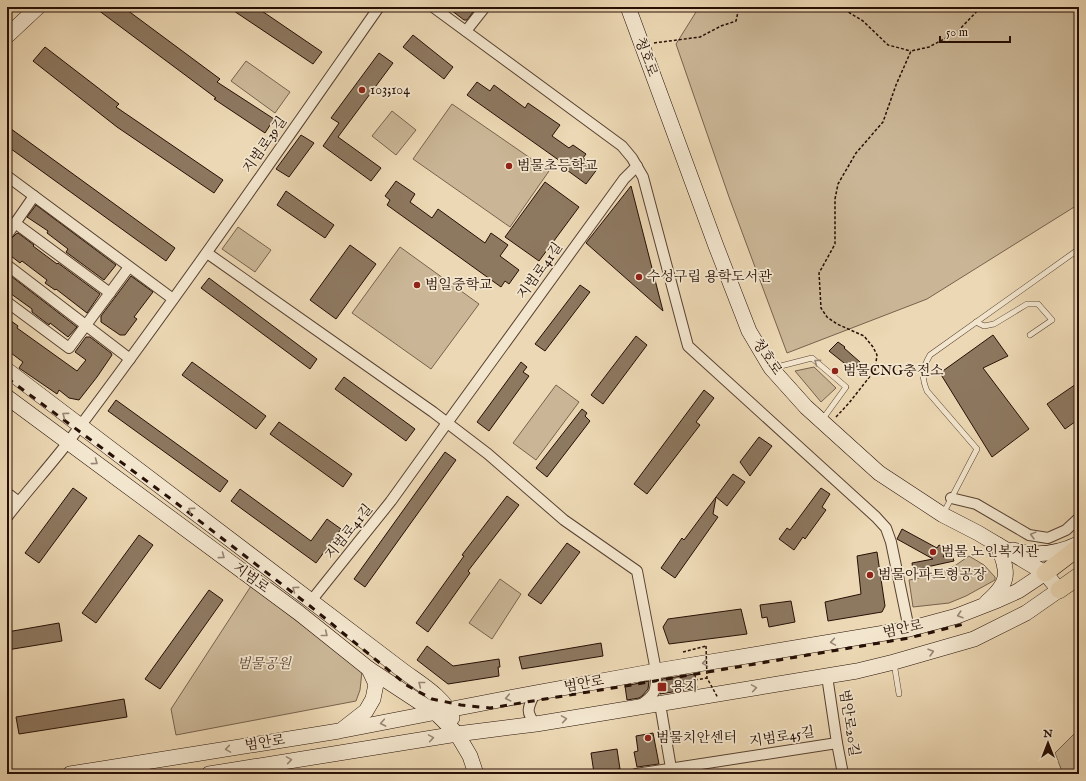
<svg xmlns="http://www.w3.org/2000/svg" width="1086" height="781" font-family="'IM FELL English','Noto Serif KR',serif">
	<rect width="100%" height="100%" fill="#ecd8b4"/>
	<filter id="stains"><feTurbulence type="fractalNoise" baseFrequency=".005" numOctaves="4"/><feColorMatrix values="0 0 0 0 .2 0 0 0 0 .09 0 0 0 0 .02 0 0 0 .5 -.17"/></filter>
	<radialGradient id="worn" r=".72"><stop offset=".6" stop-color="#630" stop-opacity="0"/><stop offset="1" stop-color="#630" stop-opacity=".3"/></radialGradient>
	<g fill="#cab696" stroke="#78624e">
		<polygon points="693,7 1079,7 1079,204 927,299 787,353 729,197 676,44 696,12"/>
		<polygon points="246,61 290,92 275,113 231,81"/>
		<polygon points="452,104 549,171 510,227 413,159"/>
		<polygon points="392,111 416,130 396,155 372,136"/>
		<polygon points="238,227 271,250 255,272 222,249"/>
		<polygon points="400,247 479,304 431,369 352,313"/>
		<polygon points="814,367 836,388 821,402 795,371"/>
		<polygon points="556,385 579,402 536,460 513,443"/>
		<polygon points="969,556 984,565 995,577 995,580 966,596 949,603 913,607 909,580 936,575 956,565"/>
		<polygon points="500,579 521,594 492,639 469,623"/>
		<polygon points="251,586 362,671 360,690 356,701 176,735 171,709"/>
		<polygon points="1079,729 1079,774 1063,774 1055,753"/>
	</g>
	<g fill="#8d7860" stroke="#260f05">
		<polygon points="94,7 123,7 220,79 217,82 274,119 265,133 214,99 216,98"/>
		<polygon points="228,7 256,7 322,52 313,64"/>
		<polygon points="447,7 475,7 476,8 467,20 464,20"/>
		<polygon points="413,35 453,67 444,79 403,47"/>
		<polygon points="45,47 119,104 116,107 223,180 214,193 117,127 33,61"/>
		<polygon points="379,53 393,63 338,137 381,168 371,181 323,146 339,123 331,118"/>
		<polygon points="477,82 490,91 494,85 525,108 528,103 560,125 552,136 569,148 573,145 586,154 583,158 598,168 586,184 560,165 560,161 467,95"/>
		<polygon points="7,126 175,248 166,261 7,146"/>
		<polygon points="301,135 314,143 289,177 276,169"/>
		<polygon points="396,181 415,194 410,202 432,218 438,209 485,243 491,233 508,245 500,256 519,270 509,284 505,281 501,287 387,205 390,200 385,196"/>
		<polygon points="545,182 579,207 539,261 505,237"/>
		<polygon points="631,186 663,311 586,243"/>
		<polygon points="286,191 334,225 325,238 277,205"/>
		<polygon points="36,205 116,265 104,280 66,252 68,249 47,233 48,231 27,217"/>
		<polygon points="18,233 34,245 33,246 57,264 58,263 100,294 87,313 56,289 55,290 45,283 47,280 22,261 20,263 7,253 7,243 16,234"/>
		<polygon points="350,245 376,264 336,319 310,300"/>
		<polygon points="7,273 77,327 68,337 50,323 49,325 32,312 32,309 7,291"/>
		<polygon points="131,276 153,292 134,317 137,319 125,335 120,335 101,322 101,316"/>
		<polygon points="209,278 317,359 310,369 201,288"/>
		<polygon points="580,285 590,292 545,351 535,344"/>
		<polygon points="7,318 18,326 17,328 77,371 86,360 75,352 86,337 90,337 111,353 112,355 97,377 79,400 69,398 59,390 57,394 19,368 23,362 7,350"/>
		<polygon points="993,335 1008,356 983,368 1029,429 992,457 940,373"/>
		<polygon points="636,336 647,345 603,404 591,395"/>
		<polygon points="838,342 845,347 844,348 860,362 854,371 829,351"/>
		<polygon points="192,362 266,416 256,429 182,375"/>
		<polygon points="521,362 527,367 523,372 529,376 489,431 477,422"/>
		<polygon points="344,377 415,429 406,441 335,389"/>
		<polygon points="1079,382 1079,419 1065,429 1047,404"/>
		<polygon points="704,390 714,398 696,422 700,425 647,494 634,484"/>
		<polygon points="116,400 228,481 220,492 108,411"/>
		<polygon points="582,409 587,413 585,416 590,421 547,477 536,468"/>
		<polygon points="279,422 352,474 343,487 270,434"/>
		<polygon points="759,437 772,446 750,476 740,462"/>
		<polygon points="445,452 456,460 365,587 354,579"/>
		<polygon points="733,474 745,482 727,506 716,497"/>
		<polygon points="73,488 87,498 39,563 25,553"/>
		<polygon points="821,488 830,494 822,507 826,510 805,539 803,537 794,550 779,539 787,528 790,530"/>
		<polygon points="240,489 311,541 327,519 341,529 316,563 231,501"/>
		<polygon points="507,496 519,505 468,571 470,573 428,632 416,623 464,556 462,555"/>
		<polygon points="716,497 713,514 718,517 675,578 661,568 682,538 684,540"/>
		<polygon points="902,529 937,548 939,545 947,549 943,557 952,555 954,561 913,570 912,563 933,559 897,539"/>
		<polygon points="139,535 153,545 96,623 82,613"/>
		<polygon points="567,543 580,552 541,604 528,595"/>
		<polygon points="877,552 885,606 882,612 828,621 825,602 861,594 857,556"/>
		<polygon points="209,590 223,600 160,689 145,679"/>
		<polygon points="791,601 795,622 769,627 767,617 762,618 760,605"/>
		<polygon points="741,609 747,634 669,644 663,627 668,619"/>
		<polygon points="59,623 62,641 7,650 7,632"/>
		<polygon points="601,643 603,656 522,669 519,657"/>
		<polygon points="427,646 453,666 499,659 500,667 498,667 499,676 448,684 417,660"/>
		<polygon points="695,674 697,688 660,694 662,679"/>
		<polygon points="649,681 648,689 642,696 639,698 627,700 625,686"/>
		<polygon points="124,699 127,717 19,734 16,717"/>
		<polygon points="653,733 659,764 637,767 634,752 638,751 636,736"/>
		<polygon points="617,749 620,769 594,773 591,753"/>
	</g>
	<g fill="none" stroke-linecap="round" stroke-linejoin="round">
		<defs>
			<g id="service">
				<polyline points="976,322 984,326 994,324 1027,304 1038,304 1052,320 1030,335"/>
				<polyline points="773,368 812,358 846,387 822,420"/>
				<path d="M943,514L977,449L927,391C921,376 922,369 930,355L1079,249"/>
				<polyline points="894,663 899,694"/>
			</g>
			<g id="minor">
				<polyline points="433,7 622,146 632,158 643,177 688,346 876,517 886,528 891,542 909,629"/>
				<polyline points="466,31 485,7"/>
				<polyline points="7,176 173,299"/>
				<polyline points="15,223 110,293"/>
				<polyline points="7,235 34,196"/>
				<path d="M207,253L433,412L488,454L564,520L637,571L656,671C656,690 657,694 640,705"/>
				<polyline points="7,265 130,359"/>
				<polyline points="7,302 69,348 129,267"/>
				<polyline points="7,493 19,502"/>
				<polyline points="951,498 976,504 1029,535 1048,538 1066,530 1079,518"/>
				<path d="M7,517C27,491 49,467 69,441C176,299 277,153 379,7"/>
				<polyline points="311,601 391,501 447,423 624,179 637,166"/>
				<polyline points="827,676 837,743 843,774"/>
				<path d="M535,693C529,706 524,712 536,724"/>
				<polyline points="660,704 672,774"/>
				<polyline points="636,774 837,743"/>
			</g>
			<g id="secondary">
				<polyline points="7,36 38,7"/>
				<path d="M7,370L402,670C418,682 446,698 452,718"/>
				<polyline points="7,397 299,613 369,669 436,713 457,734 470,756 476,774"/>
				<path d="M1013,550C1036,557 1057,554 1078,544"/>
				<path d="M987,602C1011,581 1008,573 998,545"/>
				<polyline points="343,729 366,711 373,699 376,684 369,669"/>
				<polyline points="70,774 339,731 535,693 656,671 909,629 957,616 998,600 1018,591 1045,573"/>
				<polyline points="209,774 457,734 536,724 615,711 857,671 894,662 974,639 1026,613 1059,590 1045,573 978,533 943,515 879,473 806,407 771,368 749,331 716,246 628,7"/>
			</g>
			<g id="trunk">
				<polyline points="1045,573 1079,547"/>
				<polyline points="1059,590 1079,576"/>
			</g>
		</defs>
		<use href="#service" stroke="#584131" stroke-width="6"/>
		<use href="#minor" stroke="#584131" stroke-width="12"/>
		<use href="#secondary" stroke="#260f05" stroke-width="16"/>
		<use href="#trunk" stroke="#260f05" stroke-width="18"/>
		<g stroke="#260f05" stroke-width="1.5" stroke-dasharray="3 2" stroke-linecap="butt">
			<polyline points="840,7 863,21 888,45 911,51"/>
			<polyline points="654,43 700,37 721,26 736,21 739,7"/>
			<polyline points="836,417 849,403 875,370 877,355 873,347 864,336 837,324 827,317 821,308 819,273 835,244 835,199 838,184 856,153 883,122 896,85 911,51 929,47 957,32 981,7"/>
			<polyline points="683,652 706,646"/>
			<polyline points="695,680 707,678"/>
		</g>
		<use href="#service" stroke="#f3e6ce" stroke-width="5"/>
		<use href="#minor" stroke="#f3e6ce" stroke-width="10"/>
		<use href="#secondary" stroke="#f3e6ce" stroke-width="15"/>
		<use href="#trunk" stroke="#ecd8b4" stroke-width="17"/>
		<polyline stroke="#260f05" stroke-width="3" stroke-dasharray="7 7" stroke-linecap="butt" points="7,378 171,499 310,606 408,686 432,699 461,705 490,708 625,686 909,638 964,624"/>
		<polyline stroke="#260f05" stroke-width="1.5" stroke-dasharray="3 2" stroke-linecap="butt" points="706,646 707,678 718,698"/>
	</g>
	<defs><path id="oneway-chevron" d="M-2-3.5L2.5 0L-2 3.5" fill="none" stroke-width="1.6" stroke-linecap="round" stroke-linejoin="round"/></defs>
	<g stroke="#978574">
		<use href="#oneway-chevron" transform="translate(817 362) rotate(-144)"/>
		<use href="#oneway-chevron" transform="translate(65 415) rotate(-143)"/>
		<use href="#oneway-chevron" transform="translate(95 462) rotate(36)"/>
		<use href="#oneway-chevron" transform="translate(191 510) rotate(-143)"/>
		<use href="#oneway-chevron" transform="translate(1033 535) rotate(-165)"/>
		<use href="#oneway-chevron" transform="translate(222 556) rotate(36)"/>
		<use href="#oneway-chevron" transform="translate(295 589) rotate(-143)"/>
		<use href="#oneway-chevron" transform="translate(960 615) rotate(162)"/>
		<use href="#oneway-chevron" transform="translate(325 634) rotate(38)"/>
		<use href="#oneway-chevron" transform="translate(833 642) rotate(171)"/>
		<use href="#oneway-chevron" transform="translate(931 652) rotate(-16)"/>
		<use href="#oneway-chevron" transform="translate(705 663) rotate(171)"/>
		<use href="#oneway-chevron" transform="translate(421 684) rotate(-142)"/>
		<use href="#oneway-chevron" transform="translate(754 688) rotate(-9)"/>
		<use href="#oneway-chevron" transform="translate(508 698) rotate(168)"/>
		<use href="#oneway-chevron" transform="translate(564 719) rotate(-9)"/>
		<use href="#oneway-chevron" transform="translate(383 723) rotate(169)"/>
		<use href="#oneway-chevron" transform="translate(431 738) rotate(-9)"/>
		<use href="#oneway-chevron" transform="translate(228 749) rotate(171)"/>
		<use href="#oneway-chevron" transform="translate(289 760) rotate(-9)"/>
	</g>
	<g fill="#8f2418" stroke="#f3e6ce" stroke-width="1.5">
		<circle cx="362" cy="90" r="4"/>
		<circle cx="509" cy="166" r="4"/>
		<circle cx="639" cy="277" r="4"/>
		<circle cx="417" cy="285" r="4"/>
		<circle cx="835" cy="371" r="4"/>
		<circle cx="933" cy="552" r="4"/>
		<circle cx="870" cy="575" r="4"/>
		<rect x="657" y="682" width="10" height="10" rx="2"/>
		<circle cx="648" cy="738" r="4"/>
	</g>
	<g text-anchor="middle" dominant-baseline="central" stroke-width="3.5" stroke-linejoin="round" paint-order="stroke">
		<g font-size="14" fill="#260f05" stroke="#f3e6ce">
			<text transform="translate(646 57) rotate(70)">청호로</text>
			<text transform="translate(265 145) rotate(-55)">지범로39길</text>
			<text transform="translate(540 271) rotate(-54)">지범로41길</text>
			<text transform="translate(767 357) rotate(56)">청호로</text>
			<text transform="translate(349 532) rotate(-51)">지범로41길</text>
			<text transform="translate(251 578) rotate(36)">지범로</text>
			<text transform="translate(903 629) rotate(-12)">범안로</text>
			<text transform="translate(584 684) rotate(-10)">범안로</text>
			<text transform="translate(849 723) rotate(81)">범안로20길</text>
			<text transform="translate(782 737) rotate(-9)">지범로45길</text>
			<text transform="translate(265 743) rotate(-9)">범안로</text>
		</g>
		<g font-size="14" fill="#260f05" stroke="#f3e6ce" text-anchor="start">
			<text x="370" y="90">103;104</text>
			<text x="517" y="166">범물초등학교</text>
			<text x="647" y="277">수성구립 용학도서관</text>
			<text x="425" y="285">범일중학교</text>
			<text x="843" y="371">범물CNG충전소</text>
			<text x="941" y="552">범물 노인복지관</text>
			<text x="878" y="575">범물아파트형공장</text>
			<text x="671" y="687">용지</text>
			<text x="656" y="738">범물치안센터</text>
		</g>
		<g font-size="14" font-style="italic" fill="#5f4938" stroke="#f3e6ce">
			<text x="264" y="664">범물공원</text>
		</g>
	</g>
	<rect width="1086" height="781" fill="none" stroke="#ecd8b4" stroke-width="24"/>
	<rect x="8" y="8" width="1070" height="765" fill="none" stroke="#260f05" stroke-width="2"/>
	<rect x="12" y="12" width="1062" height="757" fill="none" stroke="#260f05"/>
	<g transform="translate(1048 743)" stroke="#f3e6ce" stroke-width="3" paint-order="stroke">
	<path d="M0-3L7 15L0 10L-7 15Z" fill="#260f05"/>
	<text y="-6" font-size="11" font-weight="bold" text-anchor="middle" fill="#260f05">N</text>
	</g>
	<path d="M940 36v6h70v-6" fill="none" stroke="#260f05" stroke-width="2"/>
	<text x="946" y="36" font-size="12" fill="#260f05" stroke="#f3e6ce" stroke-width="3" paint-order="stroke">50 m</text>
	<rect width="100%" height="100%" filter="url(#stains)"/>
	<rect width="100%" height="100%" fill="url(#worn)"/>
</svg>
